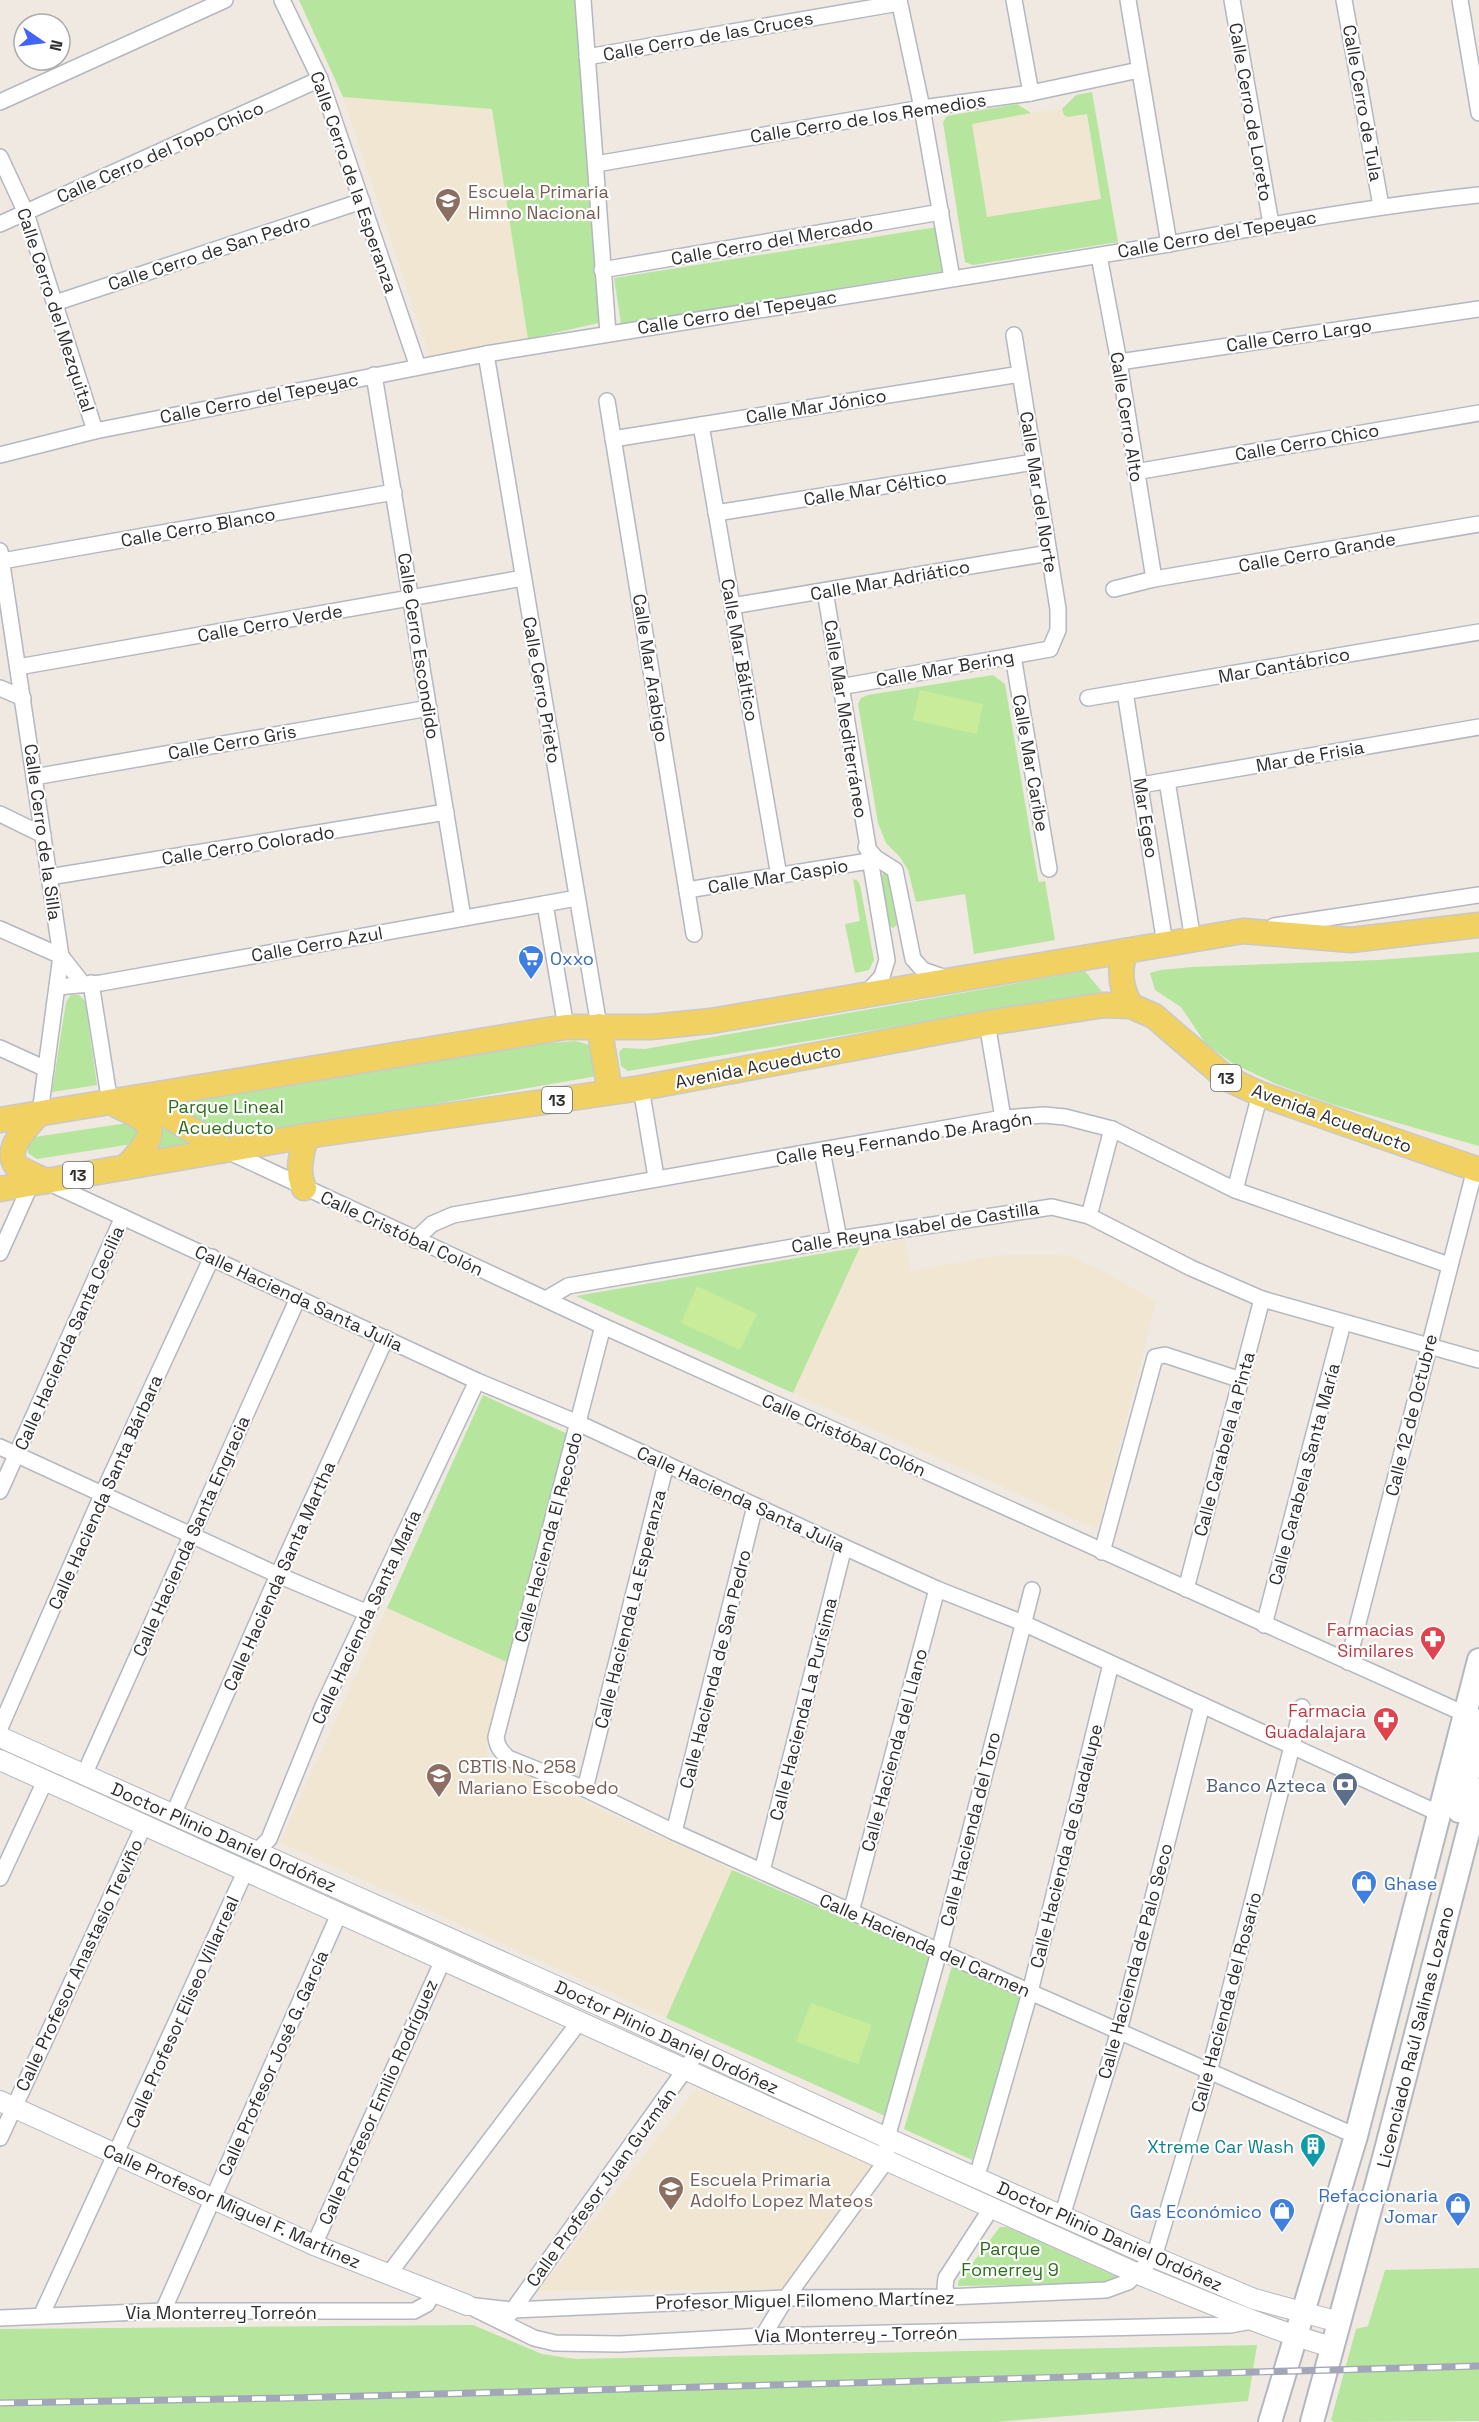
<svg xmlns="http://www.w3.org/2000/svg" width="1479" height="2422" font-family="'Space Grotesk',sans-serif">
	<rect width="100%" height="100%" fill="#efe9e1"/>
	<g fill="#f0e6d1">
		<polygon points="1092,92 1118,242 973,265 965,262 943,122 947,116 1017,104 1031,113 1062,109 1076,95"/>
		<polygon points="343,97 492,109 528,339 430,356"/>
		<polygon points="905,1240 911,1271 1004,1255 1058,1255 1069,1256 1100,1270 1156,1301 1099,1526 1095,1528 793,1393 860,1247"/>
		<polygon points="387,1608 509,1663 485,1756 732,1870 666,2018 280,1842"/>
		<polygon points="697,2088 882,2170 788,2289 538,2291"/>
	</g>
	<g fill="#b6e59e">
		<polygon points="299,0 582,0 603,322 528,339 492,109 343,97"/>
		<polygon points="1092,92 1118,242 973,265 965,262 943,122 947,116 1017,104 1031,113 972,124 987,217 1101,199 1087,114 1067,117 1064,115 1062,109 1076,95"/>
		<polygon points="937,227 944,271 621,324 614,278"/>
		<polygon points="993,675 1005,684 1038,879 1039,882 1045,881 1055,940 974,954 965,894 916,902 908,870 900,857 886,843 878,823 858,704 861,698 868,695"/>
		<polygon points="884,872 888,875 897,925 893,928 889,926 881,876"/>
		<polygon points="853,879 858,881 860,885 874,960 869,970 855,973 845,924 860,921"/>
		<polygon points="1479,952 1479,1146 1331,1104 1276,1084 1232,1063 1205,1043 1181,1007 1155,990 1150,973 1161,970 1192,967 1379,960"/>
		<polygon points="1085,971 1102,992 628,1071 621,1066 619,1052 623,1048 645,1049"/>
		<polygon points="71,995 79,995 85,1001 97,1085 52,1092 66,1002"/>
		<polygon points="575,1041 594,1046 597,1076 221,1141 174,1106 175,1103 528,1045"/>
		<polygon points="147,1111 187,1141 187,1144 149,1151"/>
		<polygon points="127,1123 141,1131 132,1144 37,1159 28,1153 28,1145 35,1137"/>
		<polygon points="860,1247 793,1393 576,1296"/>
		<polygon points="483,1395 568,1434 509,1663 387,1608"/>
		<polygon points="0,1741 249,1858 245,1861 0,1751"/>
		<polygon points="732,1870 935,1958 885,2116 666,2018"/>
		<polygon points="952,1966 1021,1998 972,2160 904,2129"/>
		<polygon points="1000,2227 1007,2227 1120,2278 1120,2283 958,2286 958,2282"/>
		<polygon points="1479,2268 1479,2421 1334,2422 1331,2420 1356,2329 1368,2326 1385,2270"/>
		<polygon points="473,2325 542,2354 575,2359 1257,2345 1248,2401 996,2422 0,2422 0,2329"/>
	</g>
	<g fill="#c9ec9a">
		<polygon points="920,690 983,704 977,734 913,720"/>
		<polygon points="697,1286 757,1314 740,1350 681,1323"/>
		<polygon points="811,2003 872,2025 858,2064 796,2042"/>
	</g>
	<g fill="none" stroke-linecap="round" stroke-linejoin="round">
		<defs>
			<g id="minor">
				<polyline points="282,0 320,79 418,367"/>
				<polyline points="583,0 608,333"/>
				<polyline points="899,0 922,108 952,278"/>
				<polyline points="1014,0 1031,93"/>
				<polyline points="1128,0 1169,244"/>
				<polyline points="1232,0 1271,224"/>
				<polyline points="1344,0 1381,206"/>
				<polyline points="1460,0 1479,113"/>
				<polyline points="587,57 899,3"/>
				<polyline points="0,102 225,0"/>
				<polyline points="0,157 26,213 95,431"/>
				<polyline points="596,164 922,108 1031,93 1139,70"/>
				<polyline points="0,224 320,79"/>
				<polyline points="1099,256 1119,362 1154,579"/>
				<polyline points="602,270 941,212"/>
				<polyline points="55,303 362,201"/>
				<polyline points="486,354 599,1026"/>
				<polyline points="1119,362 1479,309"/>
				<polyline points="374,375 463,918"/>
				<polyline points="607,401 694,934"/>
				<polyline points="701,425 779,876"/>
				<polyline points="613,439 1020,374"/>
				<path d="M0,455L95,431L486,354L1169,244C1272,224 1374,206 1479,195"/>
				<polyline points="1135,472 1479,413"/>
				<polyline points="716,513 1034,462"/>
				<polyline points="0,551 61,956 40,1113"/>
				<polyline points="2,561 394,492"/>
				<polyline points="1114,589 1154,579 1479,524"/>
				<polyline points="825,591 887,960 882,976 865,995"/>
				<polyline points="732,606 1049,553"/>
				<polyline points="1013,656 1049,869"/>
				<polyline points="18,667 523,578"/>
				<polyline points="840,687 1050,649 1058,630 1058,609 1014,335"/>
				<polyline points="0,688 23,698"/>
				<polyline points="1125,692 1165,944"/>
				<polyline points="1088,698 1479,632"/>
				<polyline points="34,777 429,708"/>
				<polyline points="1167,781 1193,940"/>
				<polyline points="1141,785 1479,727"/>
				<polyline points="0,814 43,835"/>
				<polyline points="866,847 876,858 895,870 913,959 923,970 946,978"/>
				<polyline points="49,877 446,812"/>
				<polyline points="687,890 869,861"/>
				<polyline points="545,904 566,1027"/>
				<polyline points="1274,926 1479,895"/>
				<polyline points="0,929 61,956 83,984"/>
				<polyline points="91,983 110,1103"/>
				<polyline points="57,987 101,983 577,898"/>
				<polyline points="987,1023 1003,1118"/>
				<polyline points="0,1048 46,1069"/>
				<polyline points="641,1088 656,1177"/>
				<polyline points="225,1150 603,1326 1465,1714"/>
				<polyline points="822,1151 839,1239"/>
				<polyline points="47,1182 477,1381 578,1423 844,1547 937,1589 1023,1623 1438,1813"/>
				<polyline points="1235,1190 1260,1094"/>
				<polyline points="1089,1216 1112,1129"/>
				<polyline points="415,1240 432,1224 453,1215 1003,1118 1044,1115 1065,1117 1112,1129 1235,1190 1449,1265"/>
				<polyline points="0,1253 31,1184"/>
				<polyline points="546,1299 568,1286 839,1239 1052,1207 1089,1216 1191,1268 1262,1299 1479,1360"/>
				<path d="M603,1326L496,1737C497,1747 501,1751 508,1758L585,1789L674,1832L1030,1992L1356,2136"/>
				<polyline points="0,1447 278,1575 368,1613"/>
				<polyline points="0,1491 123,1217"/>
				<polyline points="1102,1552 1155,1357 1165,1355 1241,1380"/>
				<polyline points="1186,1589 1262,1299"/>
				<polyline points="1264,1625 1343,1323"/>
				<polyline points="1348,1662 1475,1169"/>
				<polyline points="0,1728 102,1495 212,1257"/>
				<polyline points="84,1775 298,1298"/>
				<polyline points="585,1789 666,1464"/>
				<polyline points="173,1815 278,1575 386,1338"/>
				<polyline points="674,1832 755,1506"/>
				<polyline points="257,1851 269,1839 323,1706 477,1381"/>
				<polyline points="762,1871 844,1547"/>
				<polyline points="0,1878 45,1781"/>
				<polyline points="851,1912 937,1589"/>
				<polyline points="0,2138 144,1825"/>
				<polyline points="980,2166 1030,1992 1111,1664"/>
				<polyline points="1062,2216 1119,2031 1202,1705"/>
				<polyline points="314,2245 443,1960"/>
				<polyline points="388,2275 579,2022"/>
				<polyline points="947,2297 945,2287 946,2278 992,2207"/>
				<polyline points="467,2305 512,2310 786,2298 947,2297 1106,2290 1128,2282 1154,2257 1209,2072 1302,1707"/>
				<polyline points="475,2309 534,2338 555,2343 620,2344 763,2336 1230,2325 1252,2321"/>
				<polyline points="163,2311 339,1914"/>
				<polyline points="510,2314 699,2050"/>
				<polyline points="41,2316 246,1870"/>
				<polyline points="0,2318 163,2311 414,2311 427,2304 433,2293"/>
				<polyline points="763,2336 786,2298 886,2161 887,2138 939,1952 1032,1590"/>
			</g>
			<g id="tertiary">
				<polyline points="0,1737 603,2007 887,2138 1154,2257 1254,2299 1339,2322"/>
				<path d="M0,1760L1138,2274C1202,2300 1265,2328 1332,2347"/>
				<polyline points="0,2101 314,2245 467,2305"/>
			</g>
			<g id="secondary">
				<polyline points="1459,1811 1479,1731 1476,1721 1465,1714"/>
				<polyline points="1270,2422 1356,2136 1479,1660"/>
				<polyline points="1312,2422 1385,2154 1479,1790"/>
			</g>
			<g id="primary">
				<path d="M1125,951C1119,971 1120,988 1131,1006"/>
				<polyline points="599,1026 610,1092"/>
				<polyline points="138,1098 225,1150"/>
				<path d="M118,1106C163,1125 155,1136 126,1167"/>
				<path d="M38,1114C28,1126 0,1152 19,1168C27,1173 37,1177 46,1181"/>
				<polyline points="0,1120 566,1027 651,1027 711,1021 1243,931 1351,940 1479,925"/>
				<path d="M304,1188C296,1171 302,1153 306,1136"/>
				<polyline points="0,1189 306,1136 641,1088 987,1023 1104,1005 1131,1006 1154,1016 1226,1078 1260,1094 1479,1170"/>
			</g>
		</defs>
		<use href="#minor" stroke="#b4b7c1" stroke-width="18"/>
		<use href="#tertiary" stroke="#b4b7c1" stroke-width="22"/>
		<use href="#secondary" stroke="#b4b7c1" stroke-width="26"/>
		<use href="#primary" stroke="#c9c9c9" stroke-width="27"/>
		<use href="#minor" stroke="#fff" stroke-width="15"/>
		<use href="#tertiary" stroke="#fff" stroke-width="20"/>
		<use href="#secondary" stroke="#fff" stroke-width="22"/>
		<use href="#primary" stroke="#f2d163" stroke-width="24"/>
		<defs>
			<polyline id="rail" points="0,2403 290,2398 1479,2366"/>
		</defs>
		<use href="#rail" stroke="#a3a6b8" stroke-width="7"/>
		<use href="#rail" stroke="#fff" stroke-width="4.5" stroke-dasharray="14" stroke-linecap="butt"/>
	</g>
	<defs>
		<symbol id="school-pin" viewBox="-11 -11 22 30"><path d="M0 17L-7.5 6A9.5 9.5 0 1 1 7.5 6Z" fill="#8d6e63" stroke="#fff"/><path d="M0-5L7-2L0 1L-7-2ZM-4 1L0 2.5L4 1V4Q0 6-4 4Z" fill="#fff"/></symbol>
		<symbol id="supermarket-pin" viewBox="-11 -11 22 30"><path d="M0 17L-7.5 6A9.5 9.5 0 1 1 7.5 6Z" fill="#3f7fe0" stroke="#fff"/><path d="M-6-5.5h2.5l.6 2H6L4.5 2H-2.5L-4.4-4H-6ZM-1.5 3.2a1.3 1.3 0 1 0 .1 0ZM3 3.2a1.3 1.3 0 1 0 .1 0Z" fill="#fff"/></symbol>
		<symbol id="pharmacy-pin" viewBox="-11 -11 22 30"><path d="M0 17L-7.5 6A9.5 9.5 0 1 1 7.5 6Z" fill="#e0444e" stroke="#fff"/><path d="M-2-6h4v4h4v4h-4v4h-4v-4h-4v-4h4Z" fill="#fff"/></symbol>
		<symbol id="university-pin" viewBox="-11 -11 22 30"><path d="M0 17L-7.5 6A9.5 9.5 0 1 1 7.5 6Z" fill="#8d6e63" stroke="#fff"/><path d="M0-5L7-2L0 1L-7-2ZM-4 1L0 2.5L4 1V4Q0 6-4 4Z" fill="#fff"/></symbol>
		<symbol id="bank-pin" viewBox="-11 -11 22 30"><path d="M0 17L-7.5 6A9.5 9.5 0 1 1 7.5 6Z" fill="#5c6f8a" stroke="#fff"/><path d="M-6-4H6V4H-6ZM0-2.3a2.3 2.3 0 1 0 0 4.6a2.3 2.3 0 1 0 0-4.6Z" fill="#fff"/></symbol>
		<symbol id="shop-pin" viewBox="-11 -11 22 30"><path d="M0 17L-7.5 6A9.5 9.5 0 1 1 7.5 6Z" fill="#3f7fe0" stroke="#fff"/><path d="M-5-2.5h2.3a2.7 3.5 0 0 1 5.4 0H5L5.5 6h-11ZM-1.5-2.5h3a1.5 2.3 0 0 0-3 0Z" fill="#fff"/></symbol>
		<symbol id="building-pin" viewBox="-11 -11 22 30"><path d="M0 17L-7.5 6A9.5 9.5 0 1 1 7.5 6Z" fill="#0f9aa8" stroke="#fff"/><path d="M-4-6H4V6H1V3H-1V6H-4ZM-2.5-4.3h1.7v1.8h-1.7ZM.8-4.3h1.7v1.8H.8ZM-2.5-1h1.7V.8h-1.7ZM.8-1h1.7V.8H.8Z" fill="#fff"/></symbol>
	</defs>
	<g fill-rule="evenodd">
		<use href="#school-pin" x="433" y="186" width="30" height="40"/>
		<use href="#supermarket-pin" x="516" y="943" width="30" height="40"/>
		<use href="#pharmacy-pin" x="1418" y="1624" width="30" height="40"/>
		<use href="#pharmacy-pin" x="1371" y="1705" width="30" height="40"/>
		<use href="#university-pin" x="424" y="1761" width="30" height="40"/>
		<use href="#bank-pin" x="1330" y="1770" width="30" height="40"/>
		<use href="#shop-pin" x="1349" y="1868" width="30" height="40"/>
		<use href="#building-pin" x="1298" y="2131" width="30" height="40"/>
		<use href="#school-pin" x="656" y="2174" width="30" height="40"/>
		<use href="#shop-pin" x="1443" y="2190" width="30" height="40"/>
		<use href="#shop-pin" x="1267" y="2196" width="30" height="40"/>
	</g>
	<g text-anchor="middle" dominant-baseline="central" stroke-width="4.5" stroke-linejoin="round" paint-order="stroke">
		<g fill="#fff" stroke="#6d6d6d" stroke-width="1.5">
			<rect x="1211" y="1065" width="30" height="26" rx="4.5"/>
			<rect x="542" y="1087" width="30" height="26" rx="4.5"/>
			<rect x="63" y="1162" width="30" height="26" rx="4.5"/>
		</g>
		<g font-size="16" font-weight="bold" fill="#2e2e2e">
			<text x="1226" y="1078">13</text>
			<text x="557" y="1100">13</text>
			<text x="78" y="1175">13</text>
		</g>
		<g font-size="18" fill="#2e2e2e" stroke="#fff">
			<text transform="translate(708 36) rotate(-10)">Calle Cerro de las Cruces</text>
			<text transform="translate(1363 103) rotate(80)">Calle Cerro de Tula</text>
			<text transform="translate(1251 112) rotate(80)">Calle Cerro de Loreto</text>
			<text transform="translate(868 118) rotate(-9)">Calle Cerro de los Remedios</text>
			<text transform="translate(160 152) rotate(-24)">Calle Cerro del Topo Chico</text>
			<text transform="translate(354 182) rotate(71)">Calle Cerro de la Esperanza</text>
			<text transform="translate(1217 234) rotate(-10)">Calle Cerro del Tepeyac</text>
			<text transform="translate(772 241) rotate(-10)">Calle Cerro del Mercado</text>
			<text transform="translate(209 252) rotate(-18)">Calle Cerro de San Pedro</text>
			<text transform="translate(56 310) rotate(72)">Calle Cerro del Mezquital</text>
			<text transform="translate(737 312) rotate(-9)">Calle Cerro del Tepeyac</text>
			<text transform="translate(1299 335) rotate(-8)">Calle Cerro Largo</text>
			<text transform="translate(259 398) rotate(-11)">Calle Cerro del Tepeyac</text>
			<text transform="translate(816 406) rotate(-9)">Calle Mar Jónico</text>
			<text transform="translate(1127 417) rotate(81)">Calle Cerro Alto</text>
			<text transform="translate(1307 442) rotate(-10)">Calle Cerro Chico</text>
			<text transform="translate(875 488) rotate(-9)">Calle Mar Céltico</text>
			<text transform="translate(1039 492) rotate(81)">Calle Mar del Norte</text>
			<text transform="translate(198 527) rotate(-10)">Calle Cerro Blanco</text>
			<text transform="translate(1317 552) rotate(-10)">Calle Cerro Grande</text>
			<text transform="translate(890 580) rotate(-10)">Calle Mar Adriático</text>
			<text transform="translate(270 623) rotate(-10)">Calle Cerro Verde</text>
			<text transform="translate(419 646) rotate(81)">Calle Cerro Escondido</text>
			<text transform="translate(740 650) rotate(80)">Calle Mar Báltico</text>
			<text transform="translate(1284 665) rotate(-10)">Mar Cantábrico</text>
			<text transform="translate(651 668) rotate(81)">Calle Mar Arabigo</text>
			<text transform="translate(945 668) rotate(-10)">Calle Mar Bering</text>
			<text transform="translate(542 690) rotate(80)">Calle Cerro Prieto</text>
			<text transform="translate(846 719) rotate(81)">Calle Mar Mediterráneo</text>
			<text transform="translate(232 742) rotate(-10)">Calle Cerro Gris</text>
			<text transform="translate(1310 756) rotate(-10)">Mar de Frisia</text>
			<text transform="translate(1031 763) rotate(80)">Calle Mar Caribe</text>
			<text transform="translate(1146 818) rotate(81)">Mar Egeo</text>
			<text transform="translate(43 832) rotate(82)">Calle Cerro de la Silla</text>
			<text transform="translate(248 845) rotate(-9)">Calle Cerro Colorado</text>
			<text transform="translate(778 876) rotate(-9)">Calle Mar Caspio</text>
			<text transform="translate(317 944) rotate(-10)">Calle Cerro Azul</text>
			<text transform="translate(758 1066) rotate(-11)">Avenida Acueducto</text>
			<text transform="translate(1332 1118) rotate(20)">Avenida Acueducto</text>
			<text transform="translate(904 1138) rotate(-9)">Calle Rey Fernando De Aragón</text>
			<text transform="translate(915 1227) rotate(-9)">Calle Reyna Isabel de Castilla</text>
			<text transform="translate(402 1233) rotate(25)">Calle Cristóbal Colón</text>
			<text transform="translate(299 1298) rotate(25)">Calle Hacienda Santa Julia</text>
			<text transform="translate(69 1338) rotate(-66)">Calle Hacienda Santa Cecilia</text>
			<text transform="translate(1411 1415) rotate(-76)">Calle 12 de Octubre</text>
			<text transform="translate(844 1435) rotate(24)">Calle Cristóbal Colón</text>
			<text transform="translate(1224 1444) rotate(-75)">Calle Carabela la Pinta</text>
			<text transform="translate(1304 1474) rotate(-75)">Calle Carabela Santa María</text>
			<text transform="translate(105 1492) rotate(-66)">Calle Hacienda Santa Bárbara</text>
			<text transform="translate(741 1499) rotate(25)">Calle Hacienda Santa Julia</text>
			<text transform="translate(191 1536) rotate(-66)">Calle Hacienda Santa Engracia</text>
			<text transform="translate(548 1537) rotate(-75)">Calle Hacienda El Recodo</text>
			<text transform="translate(279 1576) rotate(-66)">Calle Hacienda Santa Martha</text>
			<text transform="translate(630 1609) rotate(-76)">Calle Hacienda La Esperanza</text>
			<text transform="translate(366 1617) rotate(-65)">Calle Hacienda Santa María</text>
			<text transform="translate(715 1669) rotate(-76)">Calle Hacienda de San Pedro</text>
			<text transform="translate(803 1709) rotate(-76)">Calle Hacienda La Purísima</text>
			<text transform="translate(894 1750) rotate(-75)">Calle Hacienda del Llano</text>
			<text transform="translate(970 1829) rotate(-76)">Calle Hacienda del Toro</text>
			<text transform="translate(224 1837) rotate(24)">Doctor Plinio Daniel Ordóñez</text>
			<text transform="translate(1066 1846) rotate(-76)">Calle Hacienda de Guadalupe</text>
			<text transform="translate(925 1945) rotate(24)">Calle Hacienda del Carmen</text>
			<text transform="translate(1135 1961) rotate(-75)">Calle Hacienda de Palo Seco</text>
			<text transform="translate(79 1965) rotate(-65)">Calle Profesor Anastasio Treviño</text>
			<text transform="translate(1226 2002) rotate(-75)">Calle Hacienda del Rosario</text>
			<text transform="translate(182 2012) rotate(-66)">Calle Profesor Eliseo Villarreal</text>
			<text transform="translate(667 2037) rotate(25)">Doctor Plinio Daniel Ordóñez</text>
			<text transform="translate(1415 2037) rotate(-76)">Licenciado Raúl Salinas Lozano</text>
			<text transform="translate(273 2063) rotate(-66)">Calle Profesor José G. García</text>
			<text transform="translate(378 2102) rotate(-66)">Calle Profesor Emilio Rodríguez</text>
			<text transform="translate(601 2187) rotate(-54)">Calle Profesor Juan Guzmán</text>
			<text transform="translate(232 2206) rotate(24)">Calle Profesor Miguel F. Martínez</text>
			<text transform="translate(1110 2236) rotate(24)">Doctor Plinio Daniel Ordóñez</text>
			<text transform="translate(805 2300) rotate(-1)">Profesor Miguel Filomeno Martínez</text>
			<text x="221" y="2312">Via Monterrey Torreón</text>
			<text transform="translate(856 2334) rotate(-1)">Via Monterrey - Torreón</text>
		</g>
		<g font-size="18" fill="#785e54" stroke="#fff" text-anchor="start">
			<text x="468" y="191">Escuela Primaria<tspan x="468" dy="21">Himno Nacional</tspan></text>
			<text x="458" y="1766">CBTIS No. 258<tspan x="458" dy="21">Mariano Escobedo</tspan></text>
			<text x="690" y="2179">Escuela Primaria<tspan x="690" dy="21">Adolfo Lopez Mateos</tspan></text>
		</g>
		<g font-size="18" fill="#366cbe" stroke="#fff" text-anchor="start">
			<text x="550" y="958">Oxxo</text>
			<text x="1384" y="1883">Ghase</text>
			<text x="1438" y="2195" text-anchor="end">Refaccionaria<tspan x="1438" dy="21">Jomar</tspan></text>
			<text x="1262" y="2211" text-anchor="end">Gas Económico</text>
		</g>
		<g font-size="18" fill="#2c6e1b" stroke="#fff">
			<text x="226" y="1106">Parque Lineal<tspan x="226" dy="21">Acueducto</tspan></text>
			<text x="1010" y="2248">Parque<tspan x="1010" dy="21">Fomerrey 9</tspan></text>
		</g>
		<g font-size="18" fill="#be3a42" stroke="#fff" text-anchor="end">
			<text x="1414" y="1629">Farmacias<tspan x="1414" dy="21">Similares</tspan></text>
			<text x="1366" y="1710">Farmacia<tspan x="1366" dy="21">Guadalajara</tspan></text>
		</g>
		<g font-size="18" fill="#4e5e75" stroke="#fff" text-anchor="end">
			<text x="1326" y="1785">Banco Azteca</text>
		</g>
		<g font-size="18" fill="#0d838f" stroke="#fff" text-anchor="end">
			<text x="1294" y="2146">Xtreme Car Wash</text>
		</g>
	</g>
	<g transform="translate(42 42) rotate(104)"><circle r="28" fill="#ffffff" stroke="#ababab" stroke-width="1.5"/>
	<path d="M0-4.5L10 22L0 15L-10 22Z" fill="#4264fb"/>
	<text y="-9" font-size="16" font-weight="bold" text-anchor="middle" fill="#2e2e2e">N</text>
	</g>
</svg>
